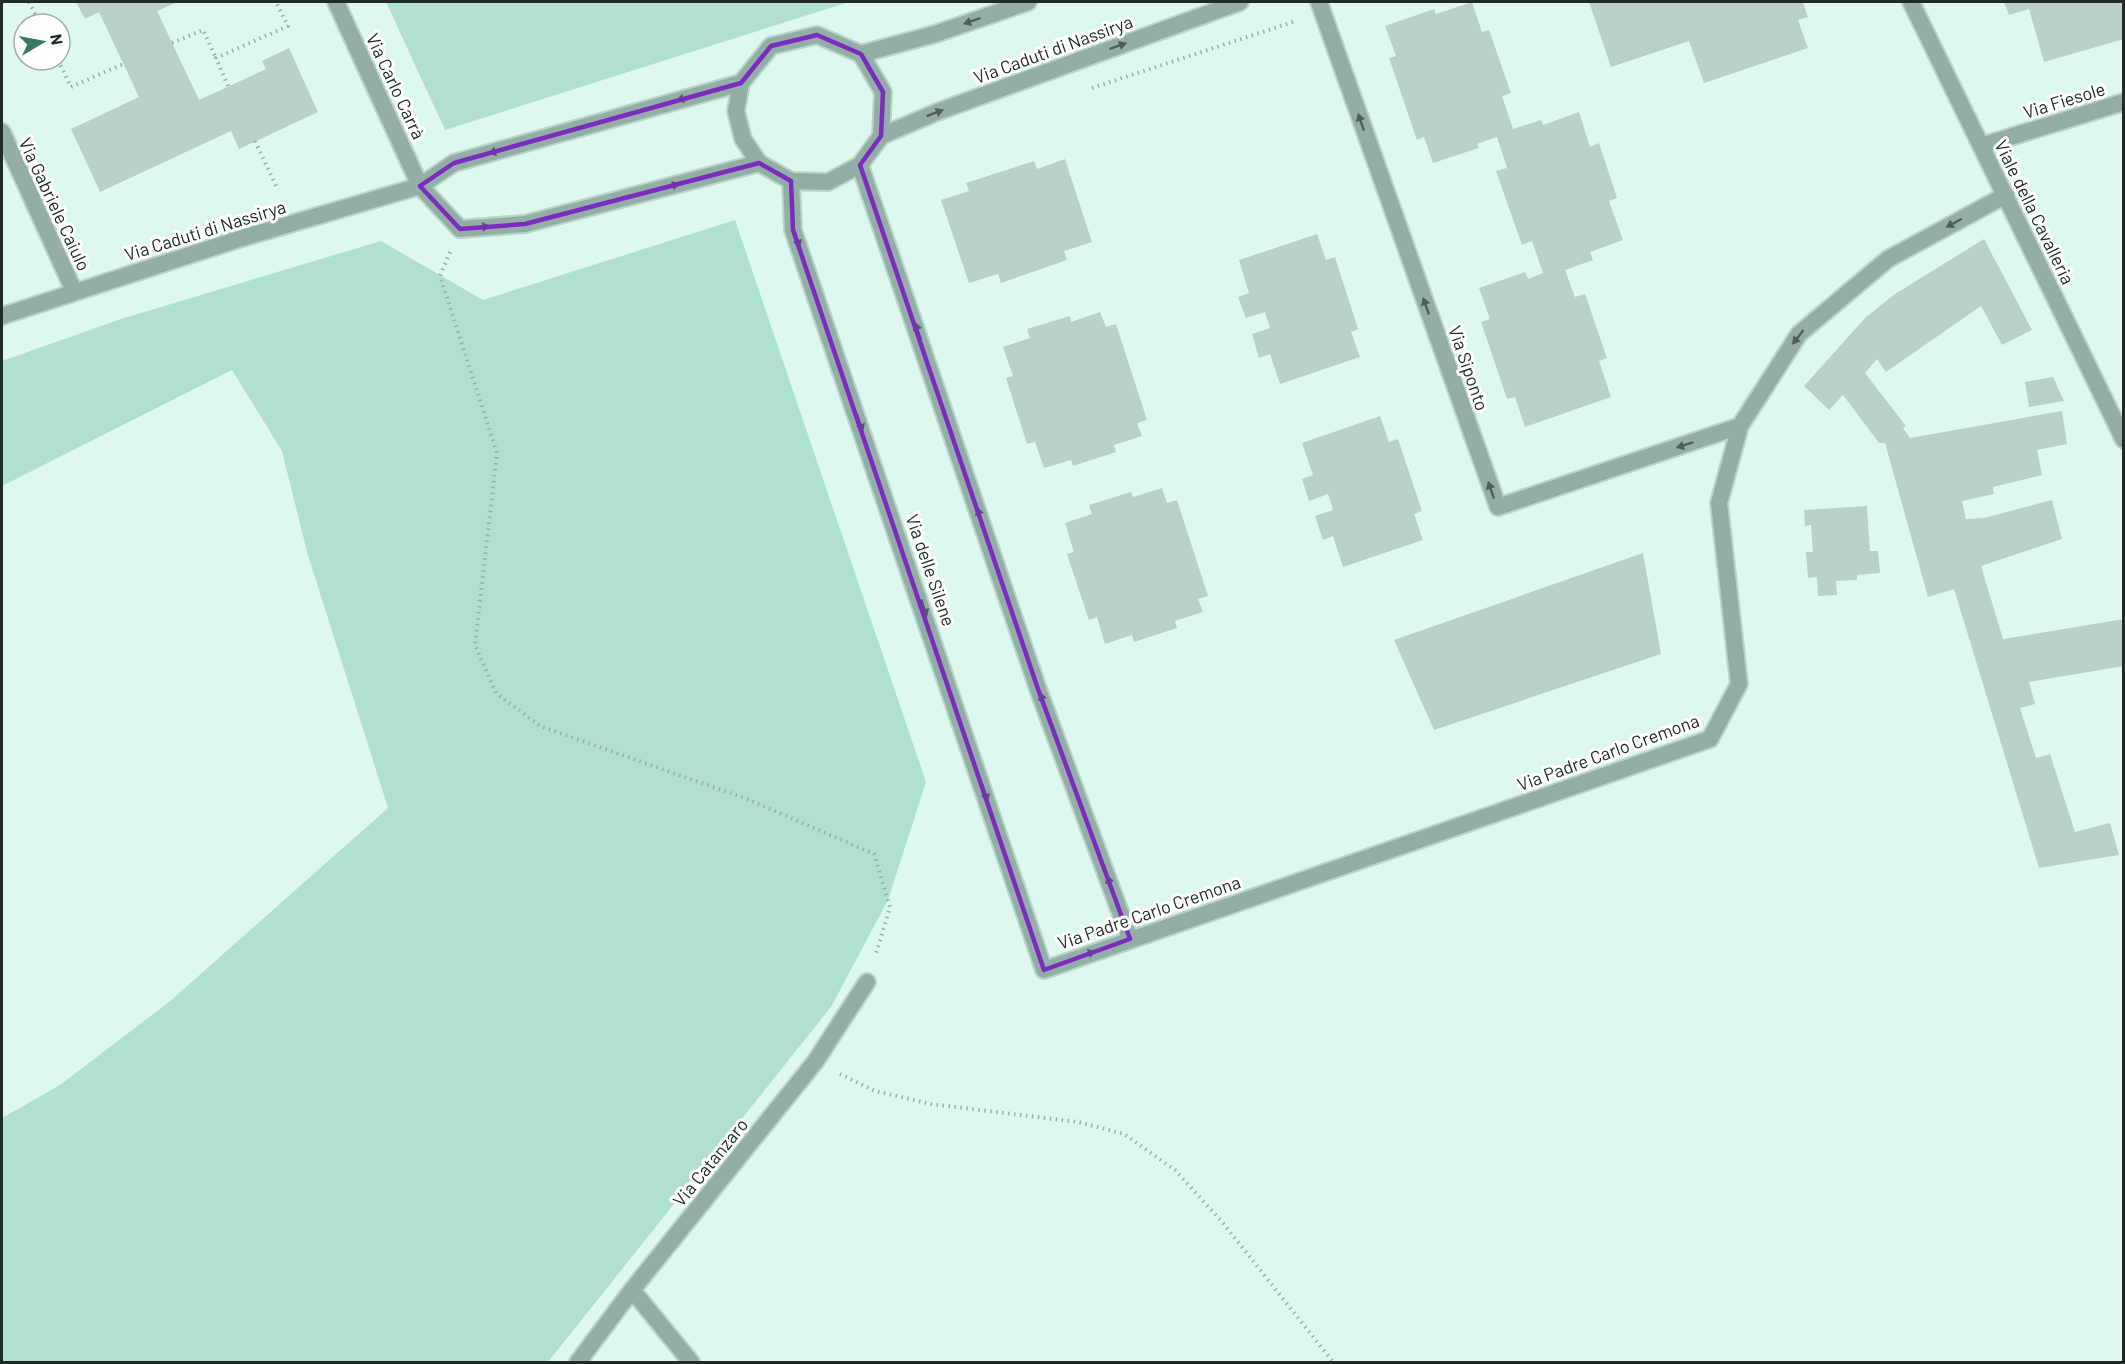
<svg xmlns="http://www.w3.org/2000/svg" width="2125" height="1364" font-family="Barlow,sans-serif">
	<rect width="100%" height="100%" fill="#ddf9ef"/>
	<g fill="#b0e1d0">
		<polygon points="386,2 849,2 445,130"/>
		<polygon points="735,220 926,782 888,900 831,1007 548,1362 2,1362 2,1118 60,1085 169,1002 388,808 307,552 282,451 232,370 2,486 2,361 121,319 381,241 483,300"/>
	</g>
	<g fill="#b8d2c9">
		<polygon points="76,2 178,2 157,11 199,100 266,69 262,61 289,48 318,112 239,149 231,131 100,192 71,129 139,97 99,12 85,19"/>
		<polygon points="1472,2 1482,32 1489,30 1511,93 1502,96 1513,129 1541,120 1543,125 1579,112 1590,147 1599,143 1617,198 1609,201 1623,240 1590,252 1593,260 1565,270 1575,297 1585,294 1607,358 1599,361 1611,397 1525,427 1515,397 1507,399 1481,322 1490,319 1479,288 1525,272 1528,279 1543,273 1532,241 1522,245 1496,171 1507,168 1497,137 1477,144 1479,148 1433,163 1424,137 1417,140 1389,58 1396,56 1385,26 1434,9 1436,14"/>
		<polygon points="1589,2 1803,2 1808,17 1798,20 1808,48 1704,83 1689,41 1611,67"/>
		<polygon points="2004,2 2124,2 2124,39 2044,62 2029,9 2009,15"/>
		<polygon points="1065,159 1092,242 1064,251 1067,260 1001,283 998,274 969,283 941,200 969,191 966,183 1034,161 1037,169"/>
		<polygon points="1317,234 1326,260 1335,257 1358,329 1351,332 1360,357 1280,384 1270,354 1259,358 1252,334 1270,328 1265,312 1246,318 1238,297 1249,293 1239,260"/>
		<polygon points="1984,239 2032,330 2002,345 1981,306 1886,372 1877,359 1865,373 1906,426 1903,428 1910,438 2062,411 2067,444 2037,450 2042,475 1993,487 1994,494 1962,501 1966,519 1984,518 2052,500 2062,539 1981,566 2003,639 2124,619 2124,666 2029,682 2035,704 2020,708 2036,758 2050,754 2075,832 2110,823 2119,855 2039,868 1954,589 1928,597 1885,443 1879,443 1843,395 1829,410 1804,386 1866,317 1895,294"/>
		<polygon points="1100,312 1106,327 1116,324 1147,420 1137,423 1142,436 1114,445 1116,452 1073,466 1071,460 1044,468 1035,442 1027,444 1006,378 1013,376 1003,347 1030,338 1027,329 1070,316 1071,322"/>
		<polygon points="2053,377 2064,401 2029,407 2025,382"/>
		<polygon points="1380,416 1389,442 1398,439 1422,511 1414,514 1423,540 1343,567 1333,536 1323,540 1315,516 1333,510 1328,494 1309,501 1302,479 1313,475 1302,443"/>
		<polygon points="1162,488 1167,503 1177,500 1208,596 1198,599 1203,612 1175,621 1177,628 1134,642 1132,635 1105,644 1097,617 1089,620 1067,554 1074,552 1065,523 1092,514 1089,505 1131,492 1133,497"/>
		<polygon points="1867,506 1870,551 1878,551 1880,573 1857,575 1857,580 1836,581 1837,595 1818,596 1817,577 1808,578 1806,552 1813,552 1811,525 1805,526 1804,510"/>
		<polygon points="1643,553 1661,654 1434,730 1394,640"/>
	</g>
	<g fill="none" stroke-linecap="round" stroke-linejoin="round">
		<defs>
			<g id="minor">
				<polyline points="336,2 420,186"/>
				<polyline points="1319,2 1498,507 1740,426"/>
				<polyline points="2,132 74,291"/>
				<polyline points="1981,146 2124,102"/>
				<polyline points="860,165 1038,689 1130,939"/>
				<polyline points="791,181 793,230 1044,970 1710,739 1739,684 1719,503 1740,426 1799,334 1888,259 2006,195"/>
				<polyline points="632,1290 691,1362"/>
				<polyline points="578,1362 632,1290 815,1062 867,982"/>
			</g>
			<g id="tertiary">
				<polyline points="1911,2 2124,440"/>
				<polyline points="861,54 935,34 1028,2"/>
				<polyline points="881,136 937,112 1240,2"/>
				<polyline points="420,186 460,229 525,224 759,163 791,181 828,182 860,165 881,136 883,92 861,54 817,35 771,46 741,83 736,111 743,139 759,163"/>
				<polyline points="2,316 242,238 420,186 454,163 741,83"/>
			</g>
		</defs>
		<use href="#minor" stroke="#bbd4cb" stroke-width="20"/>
		<use href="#tertiary" stroke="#bbd4cb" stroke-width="20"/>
		<g stroke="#9aafa8" stroke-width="4" stroke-dasharray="1.5 4.5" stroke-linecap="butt">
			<polyline points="2,2 4,2"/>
			<polyline points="29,2 40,24"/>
			<polyline points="172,43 203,30 216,58"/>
			<polyline points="58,60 71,87 123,64"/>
			<polyline points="228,86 216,58 288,26 276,2"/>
			<polyline points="1092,88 1296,21"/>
			<polyline points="255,141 278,190"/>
			<polyline points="450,252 440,276 497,453 475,645 496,693 540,726 747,799 874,854 890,907 875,957"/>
			<polyline points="840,1074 875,1091 931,1104 1078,1122 1124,1134 1175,1170 1223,1223 1333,1362"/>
		</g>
		<use href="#minor" stroke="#93afa5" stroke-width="16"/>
		<use href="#tertiary" stroke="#93afa5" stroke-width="16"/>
	</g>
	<defs><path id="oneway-solid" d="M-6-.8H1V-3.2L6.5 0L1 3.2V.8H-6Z" transform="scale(1.5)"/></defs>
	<g fill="#4e5f59">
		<use href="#oneway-solid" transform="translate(972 21) rotate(161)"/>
		<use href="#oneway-solid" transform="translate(1118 46) rotate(-20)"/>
		<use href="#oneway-solid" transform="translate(685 98) rotate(164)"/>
		<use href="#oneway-solid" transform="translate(935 113) rotate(-21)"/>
		<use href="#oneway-solid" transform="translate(1361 122) rotate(-109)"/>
		<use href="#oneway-solid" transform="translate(497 151) rotate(164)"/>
		<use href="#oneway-solid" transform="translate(671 186) rotate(-15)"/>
		<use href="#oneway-solid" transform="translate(1954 223) rotate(152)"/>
		<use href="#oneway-solid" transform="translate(481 227) rotate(-4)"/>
		<use href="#oneway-solid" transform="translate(797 239) rotate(71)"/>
		<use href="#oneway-solid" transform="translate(1426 306) rotate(-109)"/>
		<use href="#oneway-solid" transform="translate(918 331) rotate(-109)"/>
		<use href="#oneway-solid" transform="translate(1798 337) rotate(128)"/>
		<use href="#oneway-solid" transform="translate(860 423) rotate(71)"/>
		<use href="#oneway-solid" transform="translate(1685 445) rotate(162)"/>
		<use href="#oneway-solid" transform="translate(1491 490) rotate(-109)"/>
		<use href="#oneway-solid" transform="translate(980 516) rotate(-109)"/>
		<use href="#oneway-solid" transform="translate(924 608) rotate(72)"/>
		<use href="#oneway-solid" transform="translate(1043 701) rotate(-110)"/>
		<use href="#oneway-solid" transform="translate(985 793) rotate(72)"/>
		<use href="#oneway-solid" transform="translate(1110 884) rotate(-110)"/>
		<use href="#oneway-solid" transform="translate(1087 954) rotate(-20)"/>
	</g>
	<path fill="none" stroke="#7b2cbf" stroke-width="4.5" stroke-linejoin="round" d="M817,35L861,54L883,92L881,136L860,165L1038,689L1130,939L1044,970L793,230L791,181L759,163L525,224L460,229L420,186L454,163L741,83L771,46Z"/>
	<g text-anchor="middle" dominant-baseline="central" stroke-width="6" stroke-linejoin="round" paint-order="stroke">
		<g font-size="18" fill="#202a27" stroke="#fff">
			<text transform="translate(1053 49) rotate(-20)">Via Caduti di Nassirya</text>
			<text transform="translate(396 86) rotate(65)">Via Carlo Carrà</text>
			<text transform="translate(2064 100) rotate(-17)">Via Fiesole</text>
			<text transform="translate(55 204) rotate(65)">Via Gabriele Caiulo</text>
			<text transform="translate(2035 212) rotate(64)">Viale della Cavalleria</text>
			<text transform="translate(205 230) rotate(-17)">Via Caduti di Nassirya</text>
			<text transform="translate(1469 368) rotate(71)">Via Siponto</text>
			<text transform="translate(931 570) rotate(71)">Via delle Silene</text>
			<text transform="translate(1608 752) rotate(-20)">Via Padre Carlo Cremona</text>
			<text transform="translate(1149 912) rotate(-19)">Via Padre Carlo Cremona</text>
			<text transform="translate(710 1162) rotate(-51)">Via Catanzaro</text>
		</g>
	</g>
	<rect width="2125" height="1364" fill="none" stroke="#202a27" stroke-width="6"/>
	<g transform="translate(42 42) rotate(80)"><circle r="28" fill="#ffffff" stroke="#a6aaa9" stroke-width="1.5"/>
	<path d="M0-4.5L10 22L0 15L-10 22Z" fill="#397865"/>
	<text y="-9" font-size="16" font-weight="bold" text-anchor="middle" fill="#202a27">N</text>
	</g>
</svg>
